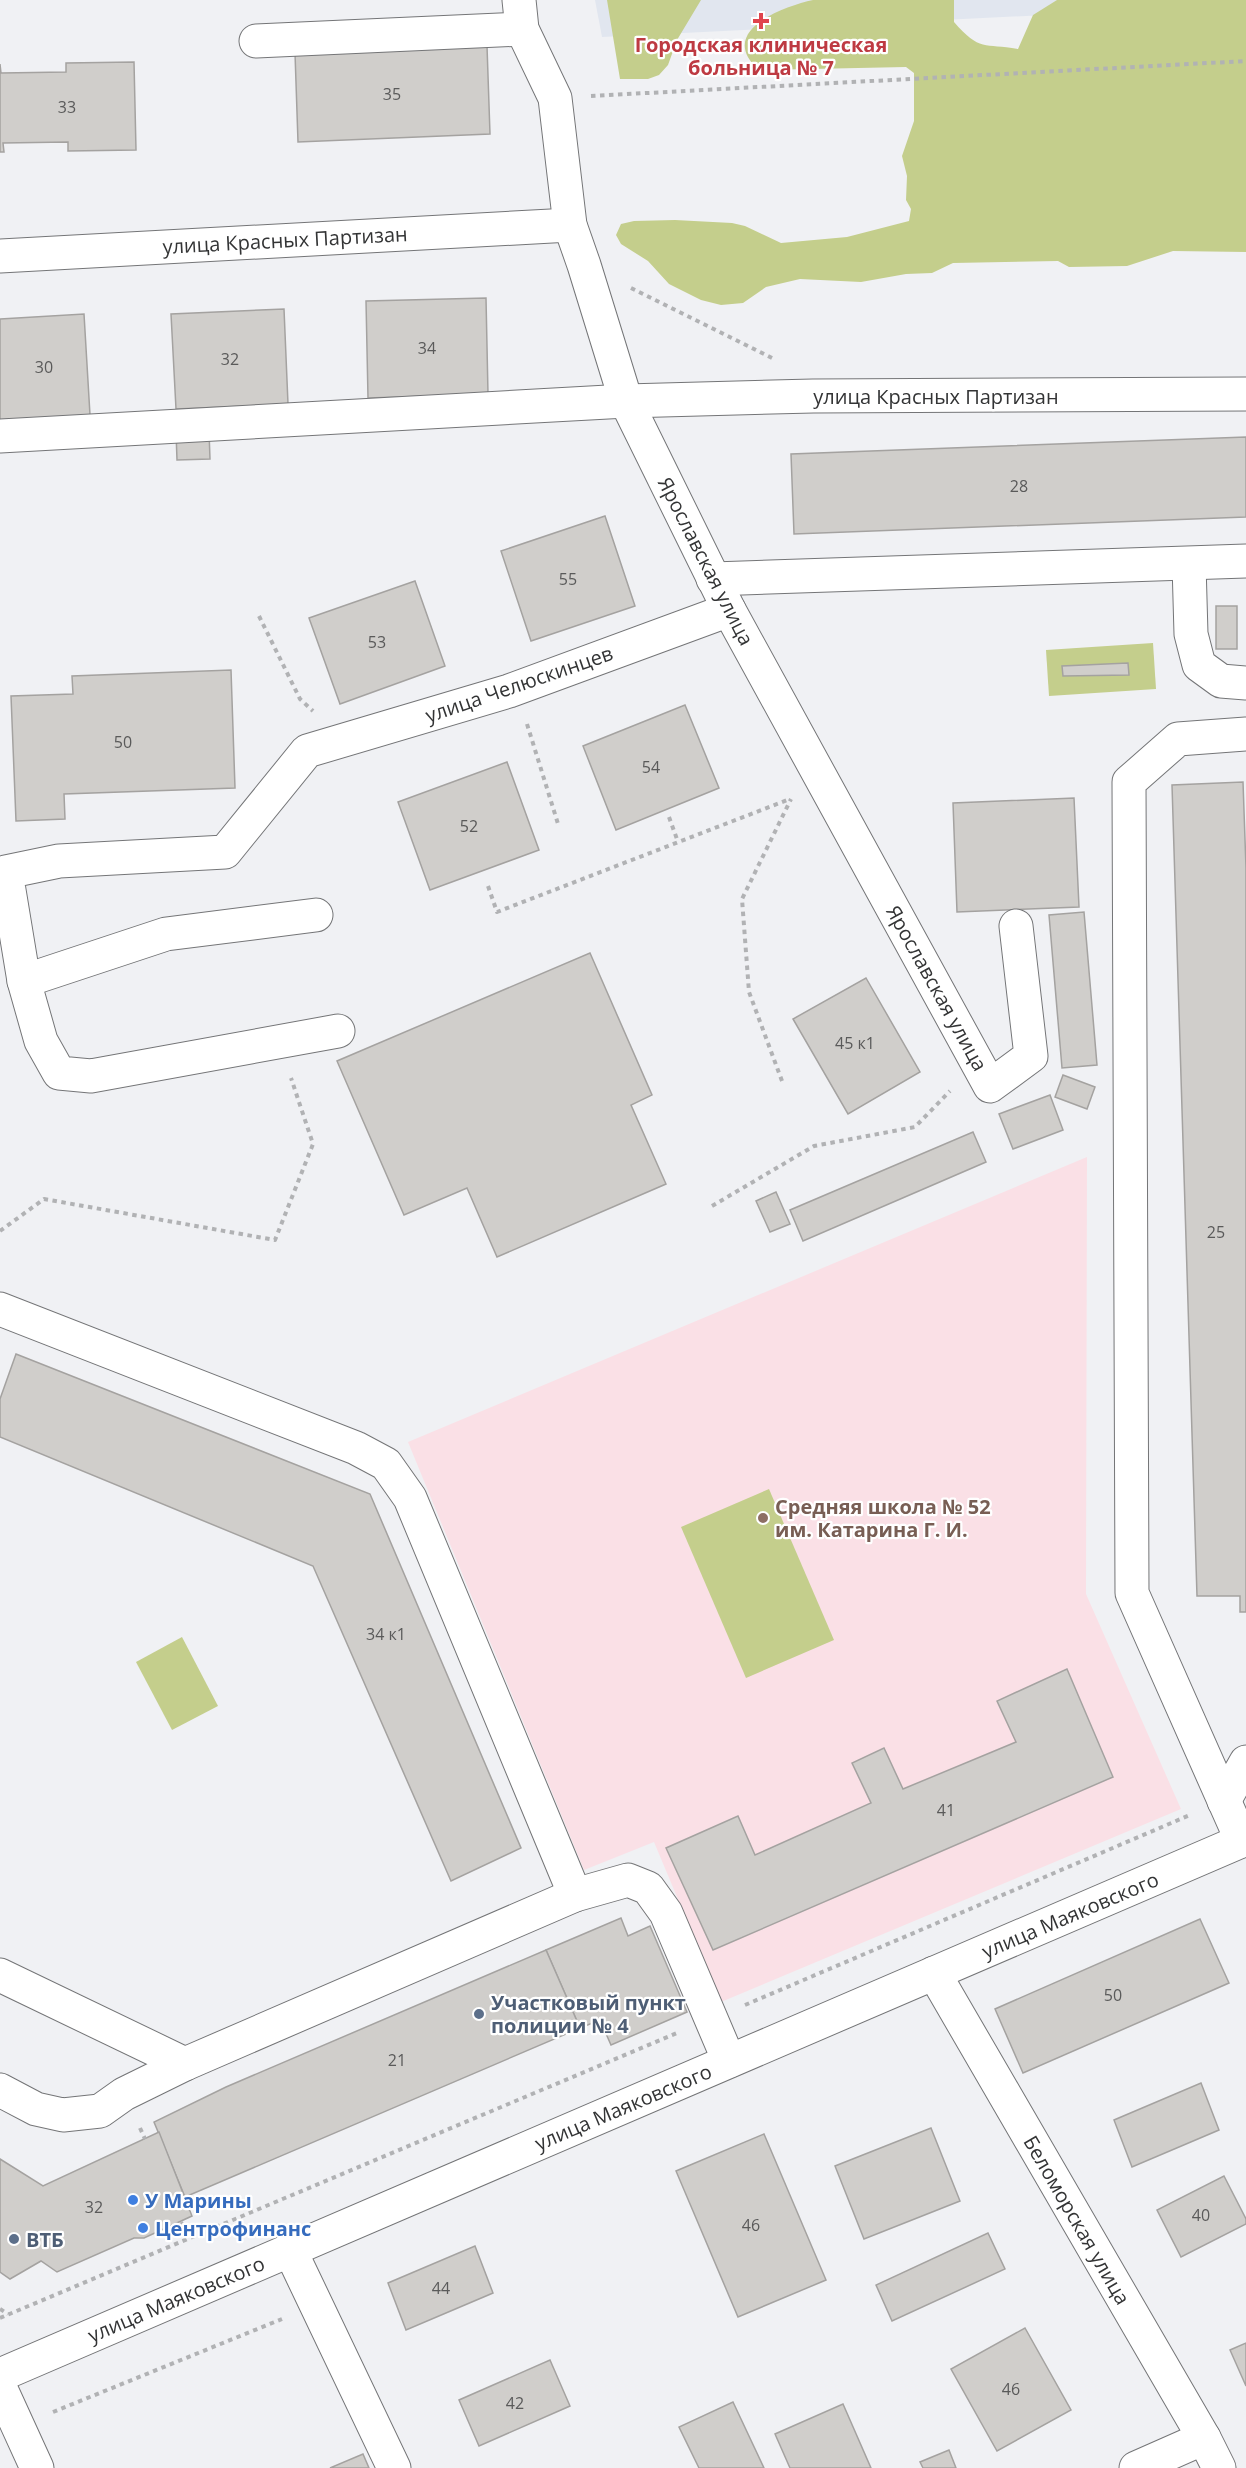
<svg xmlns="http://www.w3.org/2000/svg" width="1246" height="2468" font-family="'Open Sans',sans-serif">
	<rect width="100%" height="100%" fill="#f0f1f4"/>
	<polygon fill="#e1e6ef" points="595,0 1246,0 1246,5 602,37"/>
	<polygon fill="#fae0e6" points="1087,1157 1086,1594 1181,1809 721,2002 654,1842 584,1870 408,1442"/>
	<g fill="#c4ce8c">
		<polygon points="607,0 701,0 677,40 668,65 659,75 648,79 620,79"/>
		<path d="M813,0H954V22C980,52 984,43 1018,49L1033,15L1057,0H1246V252L1173,251L1127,266L1069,267L1058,261L953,263L932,273L906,274L861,282L800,279L766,287L743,303L721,305L701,300L669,284L648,261L621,244L616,235L621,224L634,221L675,220L732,223L745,226L781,243L847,237L909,221L911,209L906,200L907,176L902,156L914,121V73L906,67L759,70C716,32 781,7 813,0Z"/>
		<polygon points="1153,643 1156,689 1049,696 1046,650"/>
		<polygon points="769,1489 834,1640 746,1678 681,1527"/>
		<polygon points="182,1637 218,1706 172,1730 136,1662"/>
	</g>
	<g fill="#d0cecb" stroke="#a4a2a0" stroke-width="1.5">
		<polygon points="487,46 490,134 298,142 295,53"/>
		<polygon points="134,62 136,150 68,151 68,142 3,143 4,152 0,152 0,64 1,73 66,72 66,63"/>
		<polygon points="486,298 488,394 368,398 366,301"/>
		<polygon points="284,309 288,404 176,409 171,314"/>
		<polygon points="84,314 90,415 0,420 0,319"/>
		<polygon points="209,431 210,459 177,460 176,432"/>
		<polygon points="1246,437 1246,517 794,534 791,454"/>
		<polygon points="605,516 635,606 531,641 501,551"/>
		<polygon points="415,581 445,666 340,704 309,618"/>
		<rect x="1216" y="606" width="21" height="43"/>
		<polygon points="1128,663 1129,675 1063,676 1062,666"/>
		<polygon points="231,670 235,788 64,794 65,819 16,821 11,696 73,694 72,676"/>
		<polygon points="685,705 719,788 616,830 583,746"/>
		<polygon points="507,762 539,850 430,890 398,802"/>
		<polygon points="1243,782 1246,868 1246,1612 1240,1612 1240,1596 1197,1596 1172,785"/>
		<polygon points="1074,798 1079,907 957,912 953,803"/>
		<polygon points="1084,912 1097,1065 1062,1068 1049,915"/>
		<polygon points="590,953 652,1095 631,1105 666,1184 497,1257 467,1188 404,1215 337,1061"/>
		<polygon points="866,978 920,1072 848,1114 793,1019"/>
		<polygon points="1063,1075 1095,1087 1087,1109 1055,1097"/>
		<polygon points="1050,1095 1063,1130 1013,1149 999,1114"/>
		<polygon points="973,1132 986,1162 803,1241 790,1210"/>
		<polygon points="776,1192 790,1224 770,1232 756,1201"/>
		<polygon points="16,1354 370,1494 521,1848 451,1881 313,1566 0,1437 0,1399"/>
		<polygon points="1067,1669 1113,1777 713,1950 666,1848 738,1816 755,1855 871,1803 852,1763 884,1748 903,1789 1016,1742 997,1701"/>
		<polygon points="621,1918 628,1936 650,1926 687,2012 611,2045 600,2020 580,2028 546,1950"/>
		<polygon points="1200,1919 1229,1983 1023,2073 995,2009"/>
		<polygon points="546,1950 580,2028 185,2197 154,2122 226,2087"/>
		<polygon points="1201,2083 1219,2130 1132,2167 1114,2120"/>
		<polygon points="931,2128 960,2201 864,2239 835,2166"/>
		<polygon points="159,2132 192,2216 144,2238 134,2238 57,2272 41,2261 10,2279 0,2272 0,2159 43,2186"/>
		<polygon points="764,2134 826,2280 738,2317 676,2171"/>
		<polygon points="1224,2176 1246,2219 1246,2224 1181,2257 1157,2210"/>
		<polygon points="988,2233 1005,2269 892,2321 876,2285"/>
		<polygon points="475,2246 493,2293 406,2330 388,2283"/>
		<polygon points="1025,2328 1071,2410 997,2451 951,2369"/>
		<polygon points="1246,2343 1246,2386 1230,2350"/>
		<polygon points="550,2360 570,2406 479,2446 459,2400"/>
		<polygon points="733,2402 764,2468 699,2468 679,2427"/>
		<polygon points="843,2404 871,2468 790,2468 775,2434"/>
		<polygon points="949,2450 956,2468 923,2468 920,2462"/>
		<polygon points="363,2454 369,2468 330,2468"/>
	</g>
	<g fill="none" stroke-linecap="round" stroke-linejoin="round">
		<defs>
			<g id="minor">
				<polyline points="519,0 522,29 555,98 570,225 584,265 626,401 729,610 990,1086 1031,1056 1016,926"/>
				<polyline points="256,41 522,29"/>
				<polyline points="0,256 570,225"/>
				<polyline points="0,436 626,401 813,396 1246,394"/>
				<polyline points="1189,564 1191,634 1199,665 1221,681 1246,683"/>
				<polyline points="713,579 1246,561"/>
				<polyline points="24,981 166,934 316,915"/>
				<polyline points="338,1031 91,1076 59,1073 41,1041 24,981 6,872 59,861 225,852 307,751 509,691 729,610"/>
				<polyline points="0,1309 356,1448 386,1464 410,1498 575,1895"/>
				<polyline points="1224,1801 1246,1762"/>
				<polyline points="1242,1841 1132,1593 1129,782 1178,739 1246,734"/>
				<polyline points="934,1973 1204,2438 1219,2468"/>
				<polyline points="0,1975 185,2064"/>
				<polyline points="0,2090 36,2109 63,2115 100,2111 124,2094 185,2064 575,1895 628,1880 648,1888 666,1913 729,2061"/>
				<polyline points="290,2250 394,2468"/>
				<polyline points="0,2375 1246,1839"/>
				<polyline points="0,2387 37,2468"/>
				<polyline points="1136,2468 1204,2438"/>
			</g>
		</defs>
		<use href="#minor" stroke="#747577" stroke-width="35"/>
		<g stroke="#b1b2b4" stroke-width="4" stroke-dasharray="4.5 4.5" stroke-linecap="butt">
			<polyline points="591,96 1246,61"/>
			<polyline points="631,288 772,358"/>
			<polyline points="259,616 300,699 313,711"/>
			<polyline points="527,724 559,827"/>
			<polyline points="669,817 678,842"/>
			<polyline points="488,886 497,912 790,799"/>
			<polyline points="782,1081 749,992 742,899 791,799"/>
			<polyline points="712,1206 814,1146 915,1127 950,1091"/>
			<polyline points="0,1231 44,1199 275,1240 313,1144 291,1078"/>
			<polyline points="745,2005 1190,1815"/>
			<polyline points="140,2128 145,2139"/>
			<polyline points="181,2222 188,2238"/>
			<polyline points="0,2309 8,2314"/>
			<polyline points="0,2318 677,2033"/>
			<polyline points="53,2412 282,2319"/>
		</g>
		<use href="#minor" stroke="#fff" stroke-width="33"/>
	</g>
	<path fill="#e0444e" stroke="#fff" stroke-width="2" d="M758 12h6v6h6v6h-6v6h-6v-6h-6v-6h6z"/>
	<circle fill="#8d6e63" stroke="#fff" stroke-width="2" cx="763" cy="1518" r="6"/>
	<g fill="#5c6f8a" stroke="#fff" stroke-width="2">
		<circle cx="479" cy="2014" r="6"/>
		<circle cx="14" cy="2239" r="6"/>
	</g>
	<g fill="#3f7fe0" stroke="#fff" stroke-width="2">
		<circle cx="133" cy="2200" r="6"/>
		<circle cx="143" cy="2228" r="6"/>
	</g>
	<g text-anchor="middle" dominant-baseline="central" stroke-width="4.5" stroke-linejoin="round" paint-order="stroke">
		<g font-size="16" fill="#5a5a5a">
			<text x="392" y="94">35</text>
			<text x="67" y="107">33</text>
			<text x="427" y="348">34</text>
			<text x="230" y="359">32</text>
			<text x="44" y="367">30</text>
			<text x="1019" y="486">28</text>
			<text x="568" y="579">55</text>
			<text x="377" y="642">53</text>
			<text x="123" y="742">50</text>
			<text x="651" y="767">54</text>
			<text x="469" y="826">52</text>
			<text x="855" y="1043">45 к1</text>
			<text x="1216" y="1232">25</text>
			<text x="386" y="1634">34 к1</text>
			<text x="946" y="1810">41</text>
			<text x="1113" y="1995">50</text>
			<text x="397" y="2060">21</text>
			<text x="94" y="2207">32</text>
			<text x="1201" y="2215">40</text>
			<text x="751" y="2225">46</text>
			<text x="441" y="2288">44</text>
			<text x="1011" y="2389">46</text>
			<text x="515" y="2403">42</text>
		</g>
		<g font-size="20" font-weight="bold" fill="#be3a42" stroke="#fff">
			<text x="761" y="44">Городская клиническая<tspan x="761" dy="23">больница № 7</tspan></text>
		</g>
		<g font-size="20" fill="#333435" stroke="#fff">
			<text transform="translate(285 240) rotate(-3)">улица Красных Партизан</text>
			<text x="936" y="396">улица Красных Партизан</text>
			<text transform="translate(706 561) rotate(63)">Ярославская улица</text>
			<text transform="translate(519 684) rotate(-19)">улица Челюскинцев</text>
			<text transform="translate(937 988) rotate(61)">Ярославская улица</text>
			<text transform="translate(1070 1915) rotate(-23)">улица Маяковского</text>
			<text transform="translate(623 2107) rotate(-23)">улица Маяковского</text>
			<text transform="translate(1077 2220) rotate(60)">Беломорская улица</text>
			<text transform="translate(176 2299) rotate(-23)">улица Маяковского</text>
		</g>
		<g font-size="20" font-weight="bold" fill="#785e54" stroke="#fff" text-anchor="start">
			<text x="775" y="1506">Средняя школа № 52<tspan x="775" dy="23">им. Катарина Г. И.</tspan></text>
		</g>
		<g font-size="20" font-weight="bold" fill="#4e5e75" stroke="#fff" text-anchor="start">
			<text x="491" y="2002">Участковый пункт<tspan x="491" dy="23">полиции № 4</tspan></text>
			<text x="26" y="2239">ВТБ</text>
		</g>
		<g font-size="20" font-weight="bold" fill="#366cbe" stroke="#fff" text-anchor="start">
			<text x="145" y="2200">У Марины</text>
			<text x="155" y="2228">Центрофинанс</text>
		</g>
	</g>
</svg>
